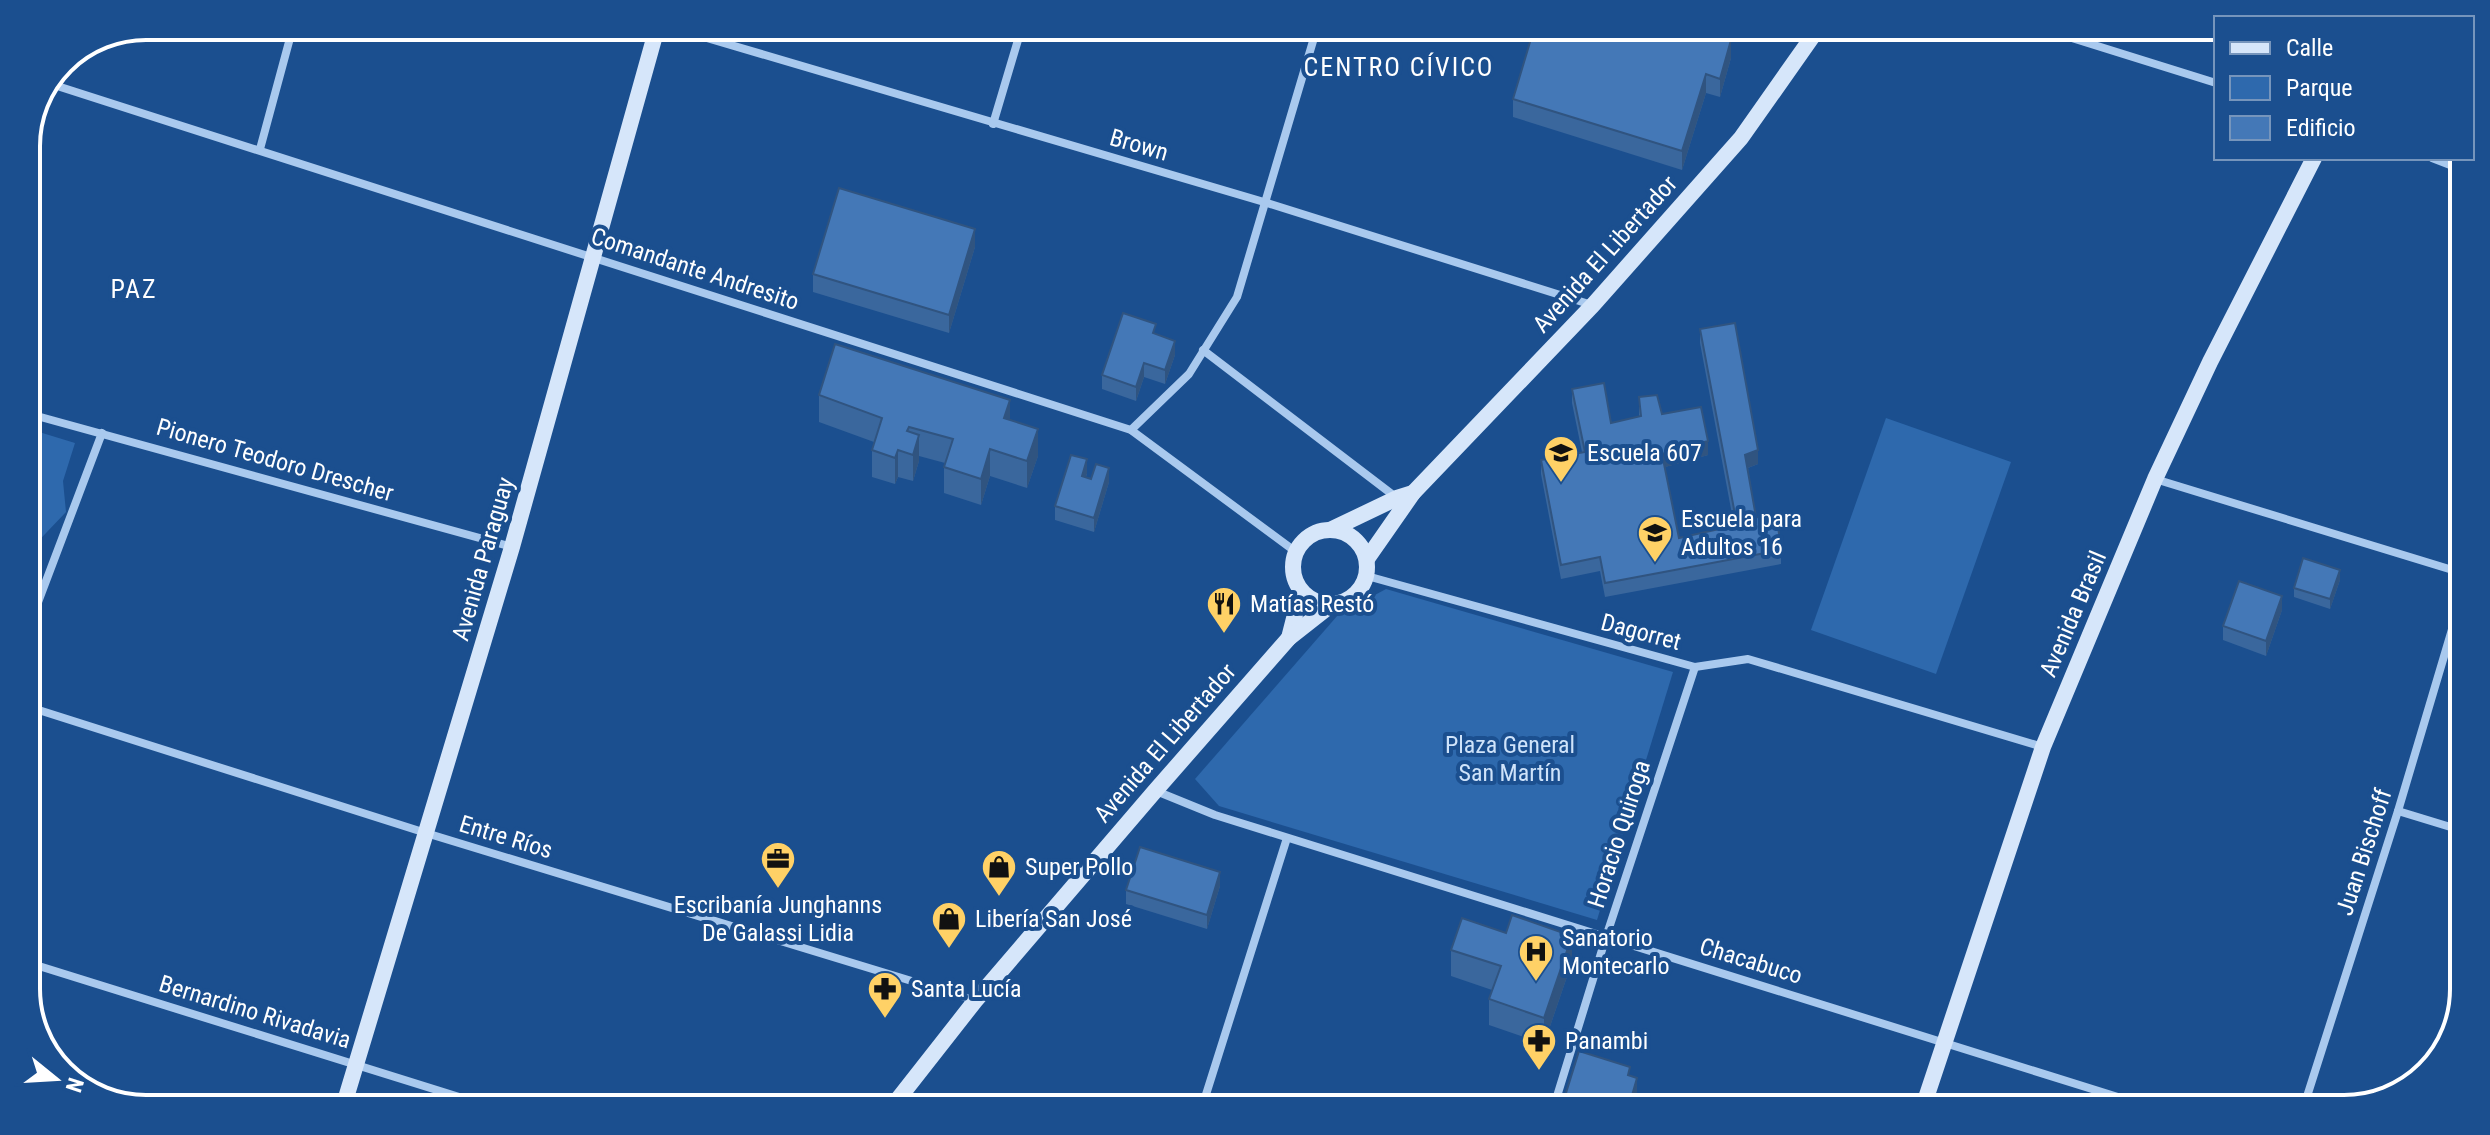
<svg xmlns="http://www.w3.org/2000/svg" width="2490" height="1135" font-family="'Roboto Condensed',sans-serif">
	<rect width="100%" height="100%" fill="#1b4f8f"/>
	<g fill="#2e69ad">
		<polygon points="1886,418 2011,462 1936,674 1811,630"/>
		<polygon points="26,428 75,443 63,481 66,512 26,554"/>
		<polygon points="1386,589 1673,672 1597,920 1219,806 1195,779 1338,615"/>
	</g>
	<g fill="none" stroke-linecap="round" stroke-linejoin="round">
		<g stroke="#a9c9ee" stroke-width="8">
			<polyline points="673,28 1264,202 1592,305"/>
			<polyline points="2059,34 2216,83"/>
			<polyline points="51,84 1131,430 1296,552"/>
			<polyline points="993,124 1021,30"/>
			<polyline points="260,149 293,27"/>
			<polyline points="2432,158 2463,170"/>
			<polyline points="1203,350 1397,498"/>
			<polyline points="26,413 512,547"/>
			<polyline points="1131,430 1189,374 1237,297 1316,31"/>
			<polyline points="2155,479 2459,572"/>
			<polyline points="1367,576 1695,667 1748,659 2043,747"/>
			<polyline points="26,634 102,433"/>
			<polyline points="26,706 426,833 974,1000"/>
			<polyline points="1156,791 1215,815 2153,1108"/>
			<polyline points="2398,811 2457,829"/>
			<polyline points="26,962 472,1101"/>
			<polyline points="901,1096 922,1103"/>
			<polyline points="1203,1104 1287,838"/>
			<polyline points="1554,1106 1606,937 1695,667"/>
			<polyline points="2303,1109 2398,811 2459,606"/>
		</g>
		<g stroke="#d6e6fa" stroke-width="16">
			<circle cx="1330" cy="567" r="37"/>
			<polyline points="1330,530 1397,498 1413,493"/>
			<polyline points="1367,559 1413,493 1593,305 1741,138 1815,33"/>
			<polyline points="1289,638 1301,591"/>
			<polyline points="345,1101 512,547 657,28"/>
			<polyline points="895,1103 975,1001 1155,791 1289,638 1331,605"/>
			<polyline points="1923,1107 2043,747 2155,479 2210,362 2314,158"/>
		</g>
	</g>
	<g fill="#3a679d">
		<polygon points="1731,58 1720,97 1706,93 1682,170 1513,117 1513,99"/>
		<polygon points="975,247 949,333 813,292 813,274"/>
		<polygon points="1700,329 1758,464 1748,468 1756,517 1781,550 1781,564 1605,597 1600,571 1561,579 1541,474 1541,460 1582,452 1572,403 1572,389 1611,423 1639,417 1639,397 1662,414 1708,455 1665,467 1679,538 1734,525 1700,343"/>
		<polygon points="1156,334 1175,355 1165,384 1144,377 1136,401 1102,389 1102,375"/>
		<polygon points="819,395 1010,420 1038,456 1027,488 990,476 981,505 944,493 944,467 945,463 919,456 919,461 913,481 898,477 895,484 872,477 872,450 874,442 819,422"/>
		<polygon points="1087,473 1086,477 1109,482 1094,532 1055,520 1055,506"/>
		<polygon points="2340,580 2330,609 2294,597 2294,588"/>
		<polygon points="2282,610 2266,656 2223,640 2223,626"/>
		<polygon points="1220,886 1207,929 1126,904 1126,890"/>
		<polygon points="1451,950 1572,962 1544,1044 1489,1025 1489,999 1492,990 1451,976"/>
	</g>
	<g fill="#305480">
		<polygon points="1731,40 1731,58 1720,97 1720,79"/>
		<polygon points="1706,74 1706,93 1682,170 1682,151"/>
		<polygon points="975,229 975,247 949,333 949,315"/>
		<polygon points="1175,341 1175,355 1165,384 1165,370"/>
		<polygon points="1144,363 1144,377 1136,401 1136,387"/>
		<polygon points="1010,400 1010,426 1004,418"/>
		<polygon points="1038,429 1038,456 1027,488 1027,461"/>
		<polygon points="919,435 919,461 913,481 913,455"/>
		<polygon points="1708,441 1708,455 1662,468 1662,454"/>
		<polygon points="990,449 990,476 981,505 981,479"/>
		<polygon points="898,450 898,477 895,484 895,458"/>
		<polygon points="1758,450 1758,464 1745,469 1745,455"/>
		<polygon points="1087,459 1087,473 1082,490 1082,476"/>
		<polygon points="1109,468 1109,482 1094,532 1094,518"/>
		<polygon points="2340,570 2340,580 2330,609 2330,599"/>
		<polygon points="2282,596 2282,610 2266,656 2266,641"/>
		<polygon points="1220,872 1220,886 1207,929 1207,915"/>
		<polygon points="1572,936 1572,962 1544,1044 1544,1018"/>
		<polygon points="1637,1078 1637,1092 1633,1106 1629,1106"/>
	</g>
	<g fill="#4478b7" stroke="#305480" stroke-width="2">
		<polygon points="1533,32 1708,32 1731,40 1720,79 1706,74 1682,151 1513,99"/>
		<polygon points="839,188 975,229 949,315 813,274"/>
		<polygon points="1123,313 1156,324 1153,333 1175,341 1165,370 1144,363 1136,387 1102,375"/>
		<polygon points="1735,323 1758,450 1745,455 1756,517 1777,518 1781,550 1605,583 1600,557 1561,565 1541,460 1585,452 1572,389 1604,383 1611,423 1641,416 1639,397 1657,395 1662,414 1701,407 1708,441 1662,454 1679,538 1737,525 1700,329"/>
		<polygon points="835,344 1010,400 1004,418 1038,429 1027,461 990,449 981,479 944,467 953,439 909,427 907,431 919,435 913,455 898,450 895,458 872,450 882,418 819,395"/>
		<polygon points="1071,455 1087,459 1082,476 1091,479 1096,464 1109,468 1094,518 1055,506"/>
		<polygon points="2303,558 2340,570 2330,599 2294,588"/>
		<polygon points="2239,581 2282,596 2266,641 2223,626"/>
		<polygon points="1140,847 1220,872 1207,915 1126,890"/>
		<polygon points="1512,915 1572,936 1544,1018 1489,999 1501,966 1451,950 1462,918 1506,933"/>
		<polygon points="1579,1051 1630,1067 1628,1075 1637,1078 1629,1106 1562,1106"/>
	</g>
	<defs>
		<symbol id="school-pin" viewBox="-11 -11 22 30"><path d="M0 17L-7.5 6A9.5 9.5 0 1 1 7.5 6Z" fill="#ffd166" stroke="#1b4f8f"/><path d="M0-5L7-2L0 1L-7-2ZM-4 1L0 2.5L4 1V4Q0 6-4 4Z" fill="#111"/></symbol>
		<symbol id="restaurant-pin" viewBox="-11 -11 22 30"><path d="M0 17L-7.5 6A9.5 9.5 0 1 1 7.5 6Z" fill="#ffd166" stroke="#1b4f8f"/><path d="M-5-6h1v4h1v-4h1v4h1v-4h1v5L-1.5 .5V6h-2V.5L-5-1ZM5-6V6H3V1.5H1.5Q1.5-4 5-6Z" fill="#111"/></symbol>
		<symbol id="office-pin" viewBox="-11 -11 22 30"><path d="M0 17L-7.5 6A9.5 9.5 0 1 1 7.5 6Z" fill="#ffd166" stroke="#1b4f8f"/><path d="M-6-3h4V-5.5h4V-3h4V5H-6ZM-1-4.5V-3h2v-1.5ZM-6 0V1H6V0Z" fill="#111"/></symbol>
		<symbol id="shop-pin" viewBox="-11 -11 22 30"><path d="M0 17L-7.5 6A9.5 9.5 0 1 1 7.5 6Z" fill="#ffd166" stroke="#1b4f8f"/><path d="M-5-2.5h2.3a2.7 3.5 0 0 1 5.4 0H5L5.5 6h-11ZM-1.5-2.5h3a1.5 2.3 0 0 0-3 0Z" fill="#111"/></symbol>
		<symbol id="hospital-pin" viewBox="-11 -11 22 30"><path d="M0 17L-7.5 6A9.5 9.5 0 1 1 7.5 6Z" fill="#ffd166" stroke="#1b4f8f"/><path d="M-5-5h3v3.5h4V-5h3V5h-3V1.5h-4V5h-3Z" fill="#111"/></symbol>
		<symbol id="pharmacy-pin" viewBox="-11 -11 22 30"><path d="M0 17L-7.5 6A9.5 9.5 0 1 1 7.5 6Z" fill="#ffd166" stroke="#1b4f8f"/><path d="M-2-6h4v4h4v4h-4v4h-4v-4h-4v-4h4Z" fill="#111"/></symbol>
	</defs>
	<g fill-rule="evenodd">
		<use href="#school-pin" x="1541" y="433" width="40" height="54"/>
		<use href="#school-pin" x="1635" y="513" width="40" height="54"/>
		<use href="#restaurant-pin" x="1204" y="584" width="40" height="54"/>
		<use href="#office-pin" x="758" y="839" width="40" height="54"/>
		<use href="#shop-pin" x="979" y="847" width="40" height="54"/>
		<use href="#shop-pin" x="929" y="899" width="40" height="54"/>
		<use href="#hospital-pin" x="1516" y="932" width="40" height="54"/>
		<use href="#pharmacy-pin" x="865" y="969" width="40" height="54"/>
		<use href="#pharmacy-pin" x="1519" y="1021" width="40" height="54"/>
	</g>
	<g text-anchor="middle" dominant-baseline="central" stroke-width="8" stroke-linejoin="round" paint-order="stroke">
		<g font-size="24" fill="#fff" stroke="#1b4f8f">
			<text transform="translate(1139 145) rotate(16)">Brown</text>
			<text transform="translate(1605 254) rotate(-48)">Avenida El Libertador</text>
			<text transform="translate(695 269) rotate(18)">Comandante Andresito</text>
			<text transform="translate(275 460) rotate(16)">Pionero Teodoro Drescher</text>
			<text transform="translate(483 559) rotate(-74)">Avenida Paraguay</text>
			<text transform="translate(2073 614) rotate(-67)">Avenida Brasil</text>
			<text transform="translate(1641 632) rotate(15)">Dagorret</text>
			<text transform="translate(1165 743) rotate(-49)">Avenida El Libertador</text>
			<text transform="translate(1619 834) rotate(-72)">Horacio Quiroga</text>
			<text transform="translate(506 837) rotate(17)">Entre Ríos</text>
			<text transform="translate(2364 852) rotate(-72)">Juan Bischoff</text>
			<text transform="translate(1751 961) rotate(17)">Chacabuco</text>
			<text transform="translate(255 1012) rotate(17)">Bernardino Rivadavia</text>
		</g>
		<g font-size="24" fill="#fff" stroke="#1b4f8f" text-anchor="start">
			<text x="1587" y="453">Escuela 607</text>
			<text x="1681" y="519">Escuela para<tspan x="1681" dy="28">Adultos 16</tspan></text>
			<text x="1250" y="604">Matías Restó</text>
			<text x="1025" y="867">Super Pollo</text>
			<text x="778" y="905" text-anchor="middle">Escribanía Junghanns<tspan x="778" dy="28">De Galassi Lidia</tspan></text>
			<text x="975" y="919">Libería San José</text>
			<text x="1562" y="938">Sanatorio<tspan x="1562" dy="28">Montecarlo</tspan></text>
			<text x="911" y="989">Santa Lucía</text>
			<text x="1565" y="1041">Panambi</text>
		</g>
		<g font-size="24" fill="#cfe3fa" stroke="#1b4f8f">
			<text x="1510" y="745">Plaza General<tspan x="1510" dy="28">San Martín</tspan></text>
		</g>
		<g font-size="26" letter-spacing="2" fill="#fff" stroke="#1b4f8f">
			<text x="1399" y="67">CENTRO CÍVICO</text>
			<text x="134" y="289">PAZ</text>
		</g>
	</g>
	<path d="M0 0H2490V1135H0ZM146 40H2344A106 106 0 0 1 2450 146V989A106 106 0 0 1 2344 1095H146A106 106 0 0 1 40 989V146A106 106 0 0 1 146 40Z" fill="#1b4f8f" fill-rule="evenodd"/>
	<path fill="none" stroke="#fff" stroke-width="4" d="M146 40H2344A106 106 0 0 1 2450 146V989A106 106 0 0 1 2344 1095H146A106 106 0 0 1 40 989V146A106 106 0 0 1 146 40Z"/>
	<rect x="2214" y="16" width="260" height="144" fill="#1b4f8f" stroke="#7695bc" stroke-width="2"/>
	<rect x="2230" y="42" width="40" height="12" fill="#d6e6fa" stroke="#7695bc" stroke-width="2"/>
	<text x="2286" y="56" font-size="24" fill="#ffffff">Calle</text>
	<rect x="2230" y="76" width="40" height="24" fill="#2e69ad" stroke="#7695bc" stroke-width="2"/>
	<text x="2286" y="96" font-size="24" fill="#ffffff">Parque</text>
	<rect x="2230" y="116" width="40" height="24" fill="#4478b7" stroke="#7695bc" stroke-width="2"/>
	<text x="2286" y="136" font-size="24" fill="#ffffff">Edificio</text>
	<g transform="translate(56 1079) rotate(108)" stroke="#1b4f8f" stroke-width="6" paint-order="stroke">
	<path d="M0-6L14 30L0 20L-14 30Z" fill="#ffffff"/>
	<text y="-12" font-size="22" font-weight="bold" text-anchor="middle" fill="#ffffff">N</text>
	</g>
</svg>
